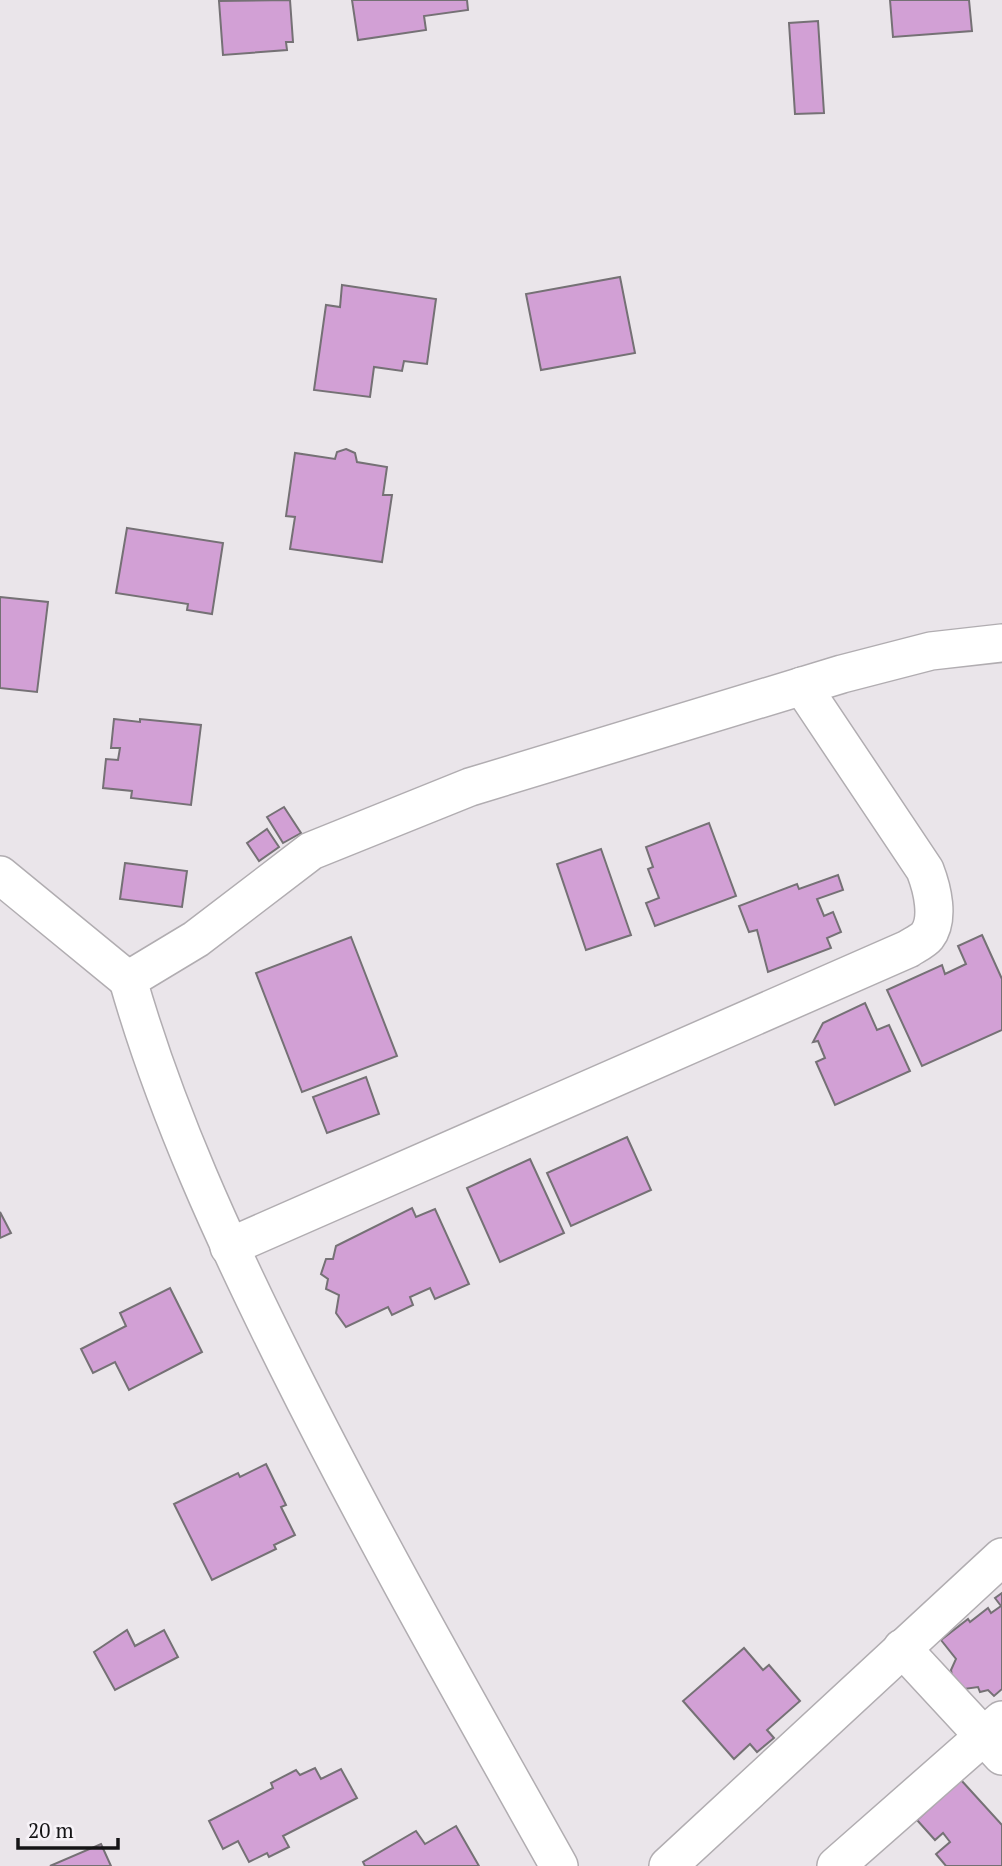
<svg xmlns="http://www.w3.org/2000/svg" width="1002" height="1866" font-family="'PT Serif',serif">
	<rect width="100%" height="100%" fill="#eae5ea"/>
	<g fill="#d2a0d5" stroke="#757175" stroke-width="2">
		<polygon points="290,0 293,42 286,42 287,50 223,55 219,1"/>
		<polygon points="352,0 467,0 468,10 424,16 426,30 358,40"/>
		<polygon points="890,0 969,0 972,31 893,37"/>
		<polygon points="818,21 824,113 795,114 789,23"/>
		<polygon points="620,277 635,353 541,370 526,294"/>
		<polygon points="342,285 436,299 427,364 404,361 402,371 374,367 370,397 314,390 326,305 340,307"/>
		<polygon points="346,449 355,453 357,462 387,467 383,495 392,495 382,562 290,549 295,517 286,516 295,453 335,459 337,452"/>
		<polygon points="127,528 223,543 212,614 187,610 188,604 116,593"/>
		<polygon points="0,597 48,602 37,692 0,688"/>
		<polygon points="114,719 140,722 140,719 201,725 191,805 131,798 132,791 103,788 106,759 118,760 120,748 111,748"/>
		<polygon points="284,807 301,833 283,843 267,817"/>
		<polygon points="709,823 736,896 655,926 646,903 659,898 648,869 653,867 646,847"/>
		<polygon points="267,829 279,847 259,861 247,843"/>
		<polygon points="601,849 631,935 586,950 557,864"/>
		<polygon points="125,863 187,871 182,907 120,899"/>
		<polygon points="838,875 843,890 817,899 824,916 833,912 841,932 827,938 831,948 768,972 757,930 749,932 739,906 797,884 799,889"/>
		<polygon points="982,935 1002,979 1002,1030 922,1066 887,990 942,965 945,974 966,964 958,946"/>
		<polygon points="351,937 397,1056 302,1092 256,973"/>
		<polygon points="865,1003 877,1030 889,1025 910,1071 835,1105 816,1062 825,1058 818,1041 813,1042 823,1023"/>
		<polygon points="366,1077 379,1114 327,1133 313,1097"/>
		<polygon points="627,1137 651,1190 571,1226 547,1173"/>
		<polygon points="530,1159 564,1233 500,1262 467,1188"/>
		<polygon points="412,1208 416,1217 435,1209 469,1284 435,1299 430,1288 410,1297 413,1305 392,1315 388,1307 346,1327 336,1313 339,1295 326,1289 328,1279 321,1274 326,1259 333,1259 336,1246"/>
		<polygon points="0,1212 11,1233 0,1238"/>
		<polygon points="170,1288 202,1352 129,1390 115,1362 93,1373 81,1349 126,1326 120,1313"/>
		<polygon points="266,1464 286,1505 281,1507 295,1535 274,1545 276,1549 212,1580 174,1504 238,1473 240,1477"/>
		<polygon points="1002,1593 1002,1689 994,1696 988,1690 980,1692 978,1687 964,1689 953,1682 951,1670 956,1659 941,1640 968,1619 970,1622 988,1608 991,1613 1001,1606 995,1598"/>
		<polygon points="127,1630 135,1646 164,1630 178,1657 115,1690 94,1652"/>
		<polygon points="744,1648 763,1670 769,1665 800,1701 767,1730 774,1738 757,1752 750,1744 734,1759 683,1701"/>
		<polygon points="315,1768 321,1779 341,1769 357,1798 283,1836 289,1847 269,1857 267,1853 249,1862 238,1841 223,1849 209,1821 273,1788 271,1783 296,1770 300,1775"/>
		<polygon points="961,1780 1002,1825 1002,1866 946,1866 936,1854 950,1842 943,1833 935,1840 917,1820"/>
		<polygon points="456,1826 479,1866 365,1866 363,1862 416,1831 425,1844"/>
		<polygon points="101,1844 111,1866 50,1866"/>
	</g>
	<g fill="none" stroke-linecap="round" stroke-linejoin="round">
		<defs>
			<g id="street">
				<polyline points="0,875 128,980"/>
				<path d="M229,1247L908,949C914,945 923,941 927,936C940,919 932,888 925,870L802,686"/>
				<polyline points="902,1648 1002,1756"/>
				<path d="M559,1866C466,1700 372,1535 287,1365C225,1241 166,1113 128,980L196,939L311,851L470,787L842,674L931,651L1002,643"/>
				<polyline points="668,1866 1002,1557"/>
				<polyline points="836,1866 1002,1720"/>
			</g>
		</defs>
		<use href="#street" stroke="#b1adb1" stroke-width="40"/>
		<use href="#street" stroke="#fff" stroke-width="37"/>
	</g>
	<path d="M18 1838v10h100v-10" fill="none" stroke="#151416" stroke-width="3.5"/>
	<text x="28" y="1838" font-size="21" fill="#151416" stroke="#f7f3f8" stroke-width="5" paint-order="stroke">20 m</text>
</svg>
